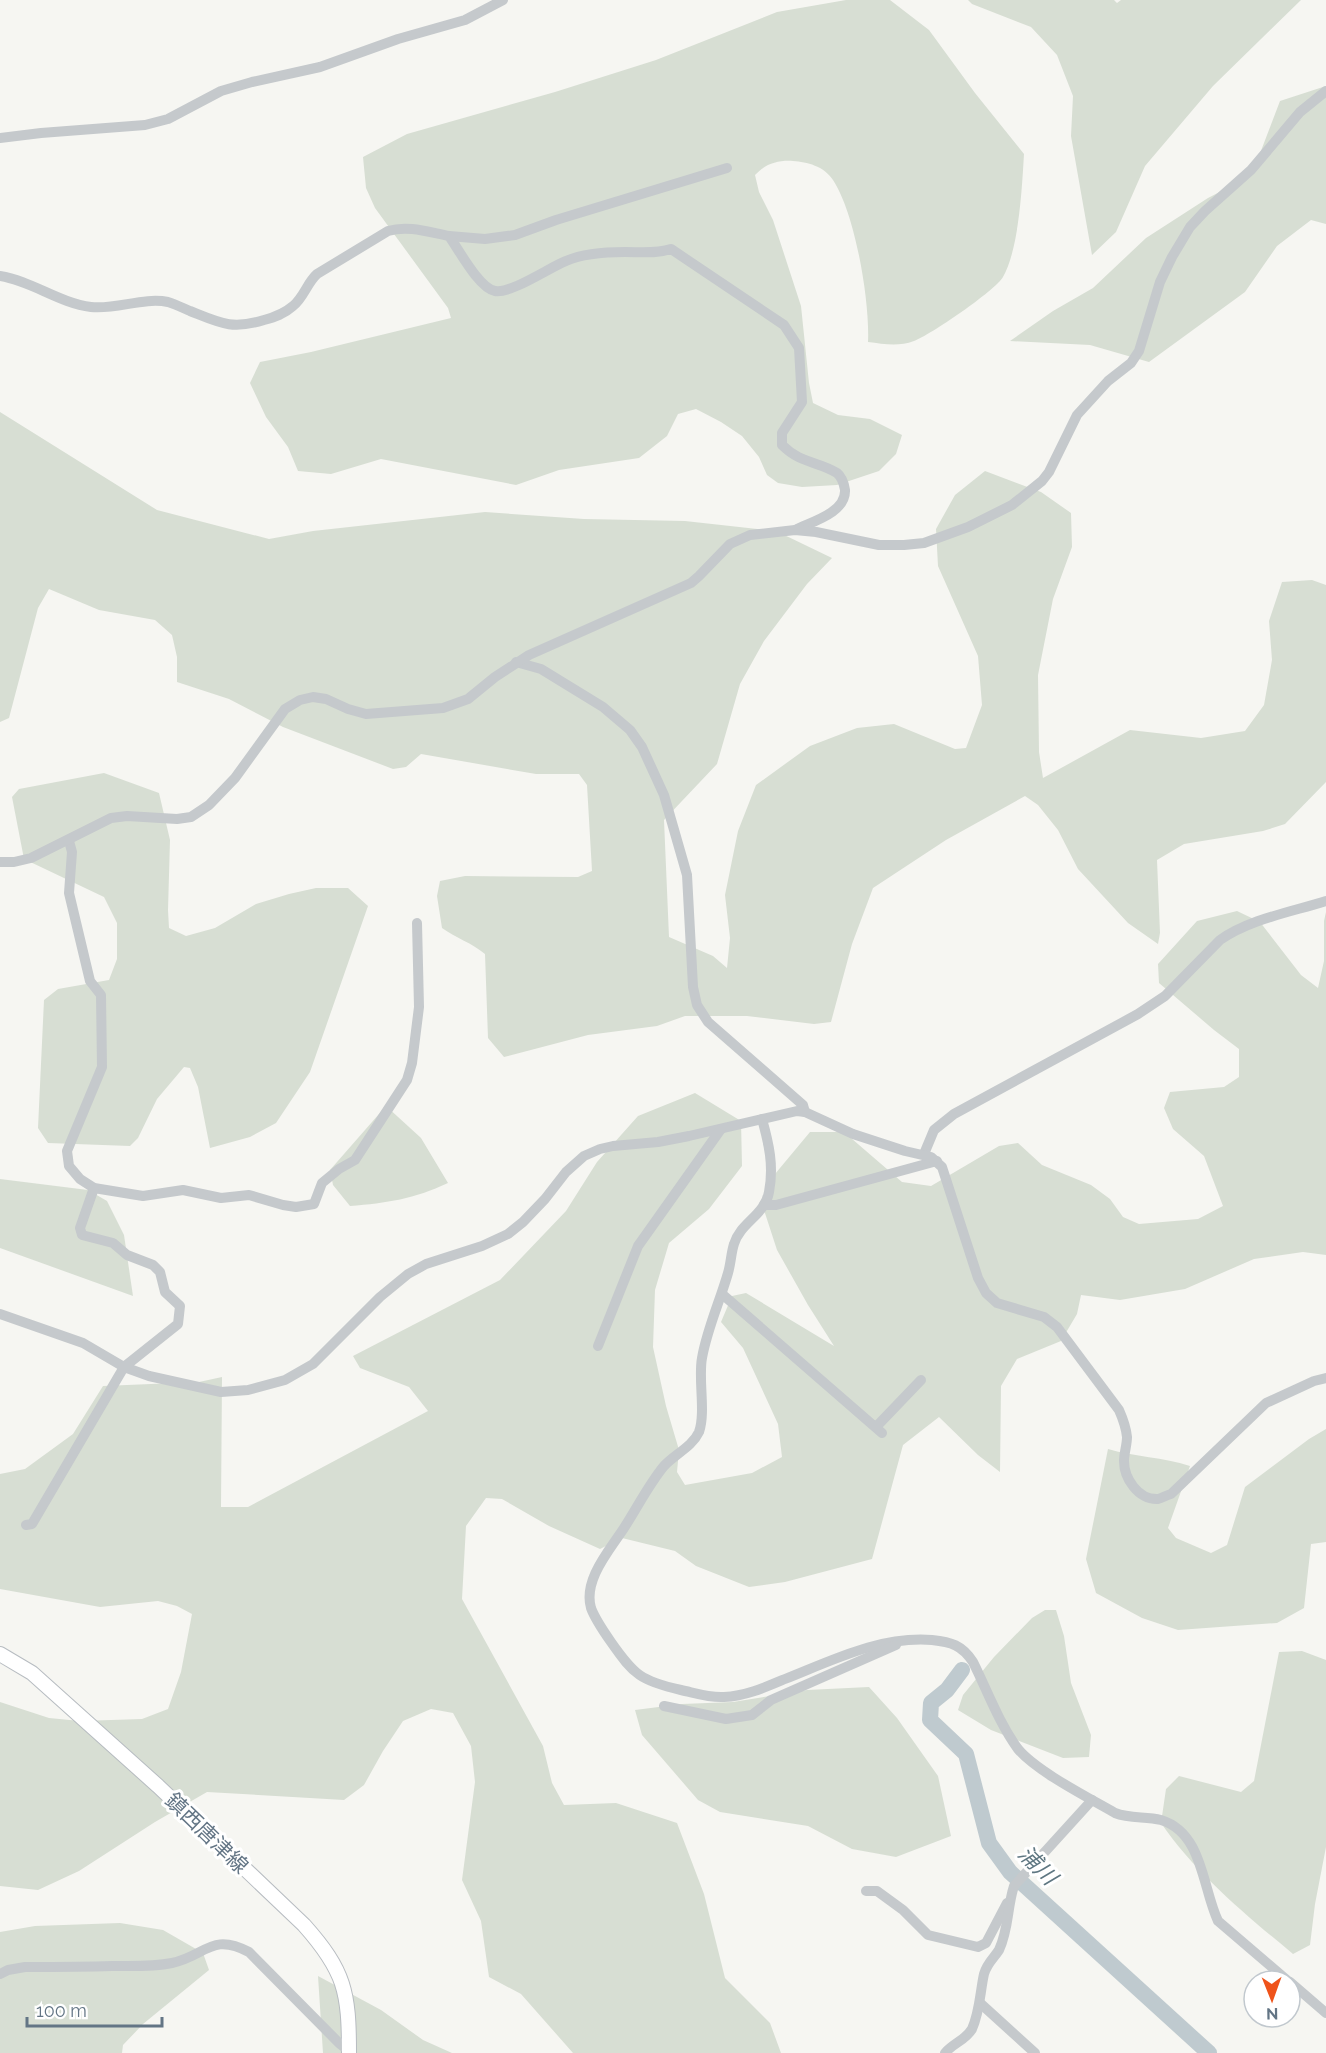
<svg xmlns="http://www.w3.org/2000/svg" width="1326" height="2053" font-family="Raleway,'Noto Sans JP',sans-serif">
	<rect width="100%" height="100%" fill="#f6f6f2"/>
	<g fill="#d7ded3">
		<path d="M846,0H890L929,30L975,93L1024,154C1022,187 1019,249 1003,277C996,290 929,336 914,341C898,347 884,344 868,342C870,301 855,213 833,180C824,166 807,162 793,161C778,160 765,164 755,175L759,192L773,220L801,306L809,383L813,403L838,415L870,419L902,435L896,454L879,471L837,485L802,487L778,483L767,475L759,457L742,436L721,422L696,409L678,414L667,436L639,458L559,470L516,485L381,459L331,474L298,471L288,447L266,417L250,383L260,362L311,352L451,318L448,308L375,208L366,188L363,157L407,134L555,92L656,60L777,12Z"/>
		<polygon points="968,0 1114,0 1117,3 1121,0 1301,0 1213,86 1145,166 1116,232 1092,255 1071,136 1073,96 1057,55 1031,27 972,4"/>
		<polygon points="1326,86 1326,224 1311,220 1277,246 1245,292 1149,362 1090,345 1010,341 1053,311 1093,288 1146,238 1208,198 1239,182 1259,156 1280,101"/>
		<path d="M0,412L157,510L269,539L313,531L485,512L584,519L685,521L776,531L832,558L807,584L764,641L740,684L717,764L664,820L669,937L713,956L727,968L730,938L725,895L738,831L756,785L810,746L857,728L894,724L955,749L966,748L982,705L978,656L938,566L936,529L955,495L985,471L1041,492L1071,513L1072,547L1053,599L1038,675L1039,752L1043,778L1130,730L1201,738L1245,731L1264,705L1272,660L1269,621L1282,582L1312,580L1326,585V782L1285,824L1263,831L1184,844L1157,860L1160,933L1158,944L1128,923L1078,869L1058,830L1038,805L1025,796L946,840L873,888L852,944L831,1022L814,1024L747,1016H685L657,1026L588,1035L504,1057L488,1038L485,954C472,943 456,938 442,928L437,896L440,881L465,876L578,877L592,871L587,785L579,774H536L421,754L406,767L393,769L283,727L229,699L177,682V657L172,635L155,620L99,610L49,589L38,608L9,718L0,722Z"/>
		<polygon points="104,773 159,793 170,840 168,910 169,928 186,936 215,928 256,904 289,894 316,888 348,888 368,906 310,1072 276,1123 250,1137 210,1148 198,1087 190,1068 184,1067 157,1099 138,1138 130,1146 48,1143 38,1128 44,1000 58,989 109,980 117,959 117,923 104,897 24,859 12,797 19,789"/>
		<polygon points="1237,911 1260,922 1301,975 1318,988 1324,961 1324,921 1326,912 1326,1255 1303,1252 1254,1259 1185,1289 1120,1300 1081,1295 1077,1314 1061,1341 1017,1359 1001,1386 1000,1472 978,1455 939,1417 903,1445 872,1559 785,1582 749,1587 696,1566 675,1551 622,1538 600,1549 549,1526 502,1499 486,1498 466,1526 462,1599 543,1746 552,1783 564,1805 616,1803 677,1823 704,1894 725,1978 770,2023 781,2053 573,2053 521,1994 489,1977 481,1921 462,1880 475,1782 471,1746 453,1713 431,1709 403,1721 383,1751 364,1785 344,1800 207,1792 155,1822 79,1871 38,1890 0,1886 0,1702 49,1718 80,1721 142,1719 168,1709 181,1672 192,1614 177,1606 158,1601 100,1607 0,1589 0,1474 25,1469 73,1434 103,1386 199,1382 222,1377 221,1507 248,1507 428,1411 409,1387 360,1368 353,1356 500,1280 566,1211 597,1162 638,1116 695,1093 741,1121 742,1166 709,1209 669,1243 655,1290 653,1347 666,1406 679,1450 677,1472 685,1485 752,1473 782,1457 778,1424 743,1348 721,1322 732,1296 746,1293 834,1346 808,1305 777,1250 763,1207 775,1174 810,1132 844,1132 902,1182 931,1186 999,1146 1018,1143 1042,1165 1091,1185 1110,1199 1123,1217 1139,1224 1198,1219 1223,1206 1204,1156 1173,1129 1164,1108 1170,1092 1224,1087 1239,1077 1239,1049 1214,1030 1159,983 1158,964 1197,921"/>
		<path d="M386,1106L421,1138L448,1183C414,1199 387,1203 350,1206L333,1185L330,1170Z"/>
		<polygon points="0,1179 88,1190 107,1201 124,1235 133,1296 0,1248"/>
		<path d="M1326,1429V1542L1311,1544L1304,1608L1277,1623L1178,1630L1142,1618L1096,1593L1086,1559L1108,1449C1135,1457 1163,1457 1190,1466L1168,1528L1176,1538L1211,1553L1227,1545L1245,1487L1309,1439Z"/>
		<polygon points="1045,1610 1056,1610 1064,1636 1071,1683 1091,1735 1089,1757 1063,1758 991,1730 958,1710 963,1695 994,1657 1032,1618"/>
		<path d="M1302,1651L1326,1660V1847L1315,1904L1310,1945L1293,1954C1246,1915 1196,1874 1161,1823L1166,1789L1179,1776L1241,1792L1254,1781L1279,1652Z"/>
		<polygon points="869,1687 897,1718 938,1776 951,1836 896,1857 852,1849 808,1826 720,1812 698,1800 642,1735 635,1710 682,1704 733,1702 807,1690"/>
		<polygon points="120,1923 163,1930 203,1953 209,1970 143,2024 123,2045 122,2053 0,2053 0,1932 35,1926"/>
		<polygon points="318,1976 381,2010 423,2040 452,2053 323,2053"/>
	</g>
	<g fill="none" stroke-linecap="round" stroke-linejoin="round">
		<polyline stroke="#bfcacf" stroke-width="16" points="962,1670 947,1690 931,1703 930,1720 966,1754 989,1843 1010,1872 1209,2053"/>
		<defs>
			<path id="secondary" d="M0,1654L32,1673L158,1786L304,1925C345,1971 349,1992 349,2053"/>
		</defs>
		<use href="#secondary" stroke="#b7bcc1" stroke-width="16"/>
		<g stroke="#c5c9cc" stroke-width="10">
			<polyline points="0,138 41,133 145,125 168,119 221,91 252,82 320,67 398,39 465,20 503,0"/>
			<polyline points="449,236 485,239 515,235 556,220 727,168"/>
			<path d="M0,276C32,281 59,303 91,307C116,310 143,297 168,302C175,304 183,308 190,311C220,323 232,330 264,320C275,317 284,314 293,306C304,297 307,283 317,274L388,231C408,225 428,232 449,236C459,250 479,288 495,291C511,294 550,267 566,261C584,253 606,252 625,252C641,252 656,254 671,249L784,325L799,348L802,402L782,433V445C801,464 818,461 837,473C842,477 844,484 845,490C846,512 814,521 797,529"/>
			<polyline points="516,662 541,669 603,707 630,730 642,747 664,795 687,875 693,987 697,1005 708,1022 803,1105 805,1112"/>
			<polyline points="69,841 72,852 69,893 90,981 101,995 102,1067 67,1151 69,1166 80,1179 94,1188 143,1196 183,1190 221,1198 249,1195 283,1205 296,1207 314,1204 322,1183 339,1169 355,1160 407,1080 412,1063 419,1007 417,923"/>
			<polyline points="0,862 14,862 31,858 111,818 127,816 177,819 191,817 209,805 235,778 285,709 300,700 313,697 326,699 348,709 366,714 443,708 468,699 495,677 529,655 691,583 699,576 730,544 750,535 795,530 816,532 879,545 904,545 924,543 968,527 1012,505 1042,481 1049,472 1077,415 1108,381 1131,363 1139,351 1160,282 1172,257 1190,227 1205,211 1251,170 1300,112 1326,91"/>
			<path d="M762,1119C769,1144 774,1166 769,1192C765,1215 740,1223 734,1244C731,1253 731,1263 728,1273C720,1301 707,1329 702,1358C698,1379 706,1412 699,1432C692,1447 675,1454 664,1466C649,1484 637,1508 624,1528C609,1551 583,1580 591,1608C595,1619 604,1632 611,1642C634,1675 641,1681 681,1690C695,1693 710,1698 724,1697C746,1696 766,1687 785,1679C833,1660 880,1636 932,1640C951,1642 962,1645 973,1662C987,1690 999,1723 1018,1749C1036,1771 1089,1798 1115,1813C1130,1819 1146,1816 1161,1820C1203,1833 1202,1887 1218,1921L1288,1981"/>
			<path d="M924,1154L934,1130L954,1114L1138,1014L1165,996L1220,940C1250,919 1291,912 1326,901"/>
			<polyline points="764,1205 776,1205 937,1161"/>
			<polyline points="722,1294 882,1433"/>
			<path d="M0,1314L83,1343L124,1367L149,1376L221,1392L248,1390L285,1380L313,1364L380,1297L408,1274L426,1264L482,1246L508,1234L523,1222L545,1199L566,1172L584,1156L600,1149L613,1146L658,1142L689,1136L797,1111L805,1112L853,1134L905,1151L931,1157L942,1167L978,1278L986,1293L997,1303L1044,1317L1057,1327L1119,1410C1123,1419 1126,1427 1127,1437C1127,1445 1124,1453 1124,1461C1124,1478 1138,1500 1158,1499C1162,1498 1167,1495 1171,1494L1266,1403L1314,1381L1326,1378"/>
			<polyline points="598,1346 638,1246 721,1129"/>
			<polyline points="876,1427 921,1380"/>
			<polyline points="26,1525 32,1524 124,1367 178,1324 180,1306 165,1292 160,1272 153,1265 127,1255 113,1243 82,1235 80,1228 94,1188"/>
			<polyline points="664,1706 726,1719 752,1715 771,1700 896,1645"/>
			<polyline points="866,1891 877,1891 903,1910 928,1935 978,1947 986,1943 1007,1903"/>
			<path d="M0,1974L8,1970L25,1967C54,1967 83,1967 112,1966C132,1966 152,1967 172,1963C206,1956 211,1932 249,1952L339,2043L349,2051"/>
			<polyline points="1290,1982 1326,2013"/>
			<polyline points="980,2003 1035,2053"/>
			<path d="M945,2053C953,2043 966,2040 972,2029C980,2011 980,1992 984,1974C987,1963 994,1958 999,1950C1009,1929 1007,1907 1014,1886L1092,1800"/>
		</g>
		<use href="#secondary" stroke="#fff" stroke-width="14"/>
	</g>
	<g text-anchor="middle" dominant-baseline="central" stroke-width="6" stroke-linejoin="round" paint-order="stroke">
		<g font-size="21" fill="#637585" stroke="#fff">
			<text transform="translate(207 1833) rotate(44)">鎮西唐津線</text>
		</g>
		<g font-size="22" font-style="italic" fill="#5f7782" stroke="#fff">
			<text transform="translate(1038 1865) rotate(45)">浦川</text>
		</g>
	</g>
	<g transform="translate(1272 1999) rotate(179)"><circle r="28" fill="#ffffff" stroke="#c1c8ce" stroke-width="1.5"/>
	<path d="M0-4.5L10 22L0 15L-10 22Z" fill="#ef531a"/>
	<text y="-9" font-size="16" font-weight="bold" text-anchor="middle" fill="#637585">N</text>
	</g>
	<path d="M27 2017v9h135v-9" fill="none" stroke="#637585" stroke-width="3"/>
	<text x="36" y="2017" font-size="18" fill="#637585" stroke="#ffffff" stroke-width="4.5" paint-order="stroke">100 m</text>
</svg>
